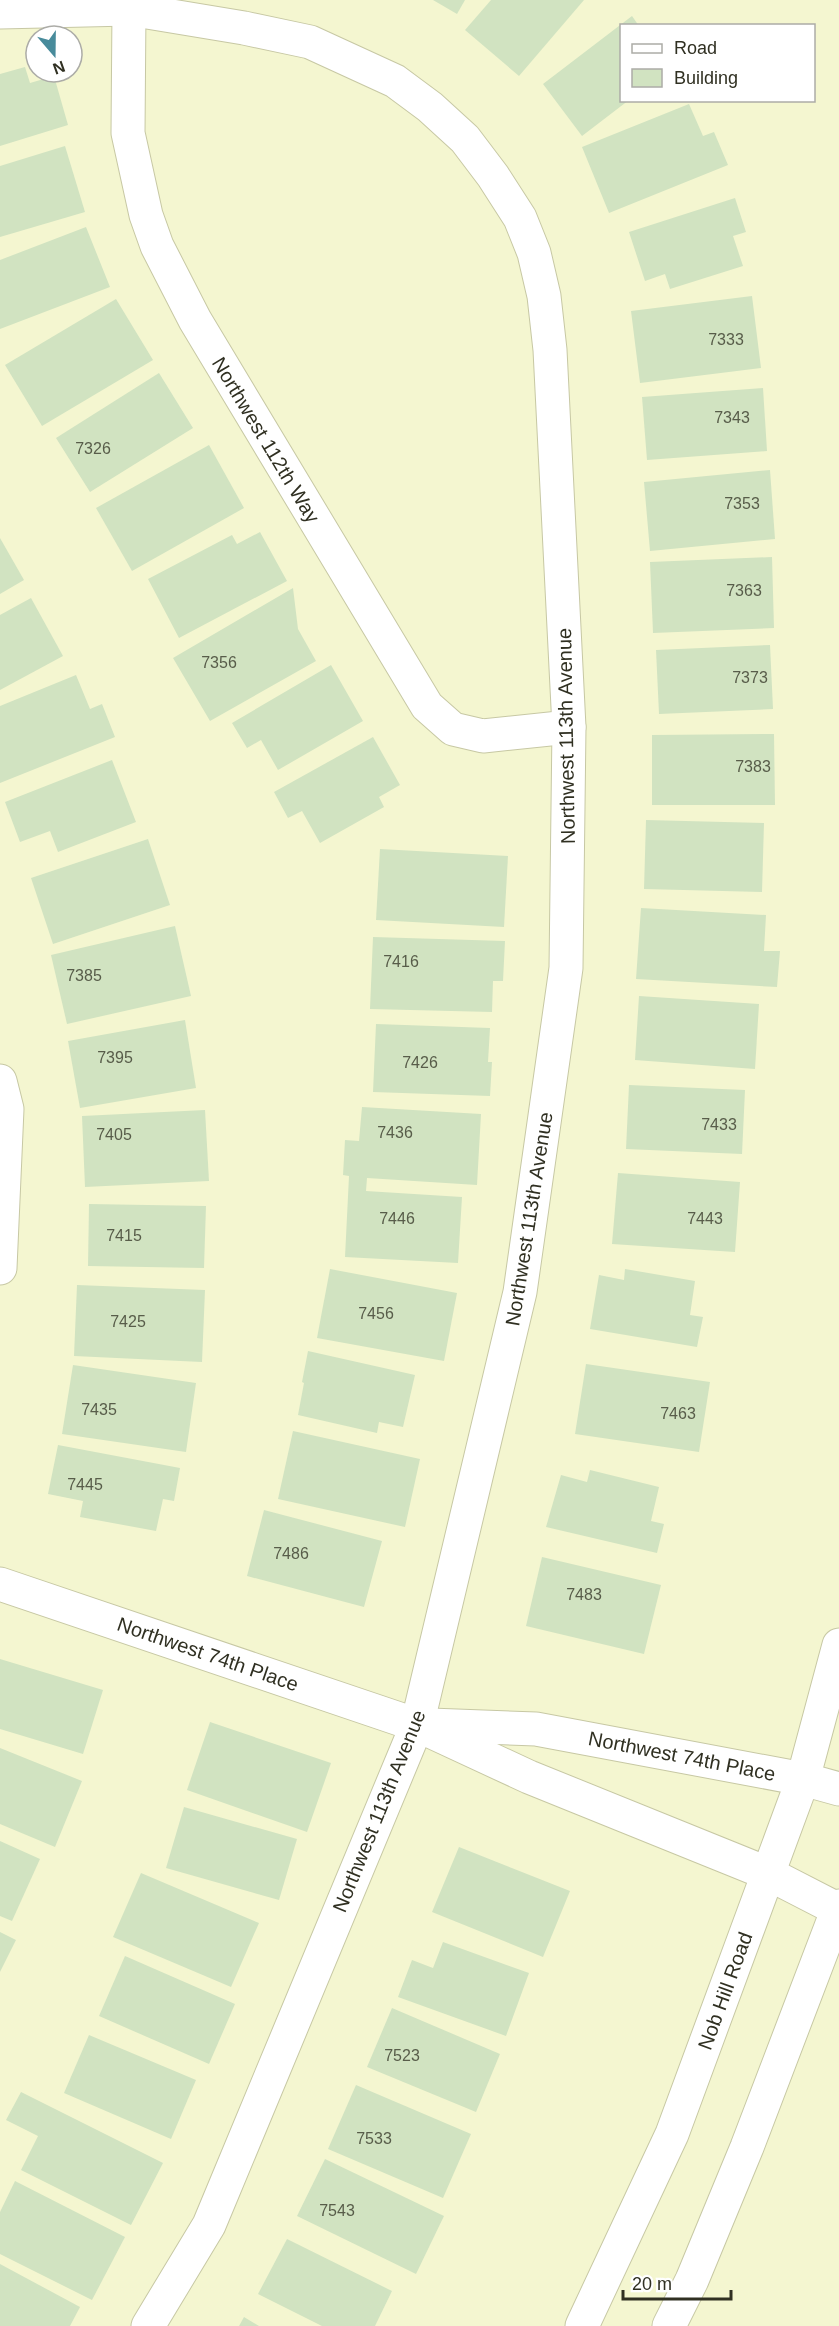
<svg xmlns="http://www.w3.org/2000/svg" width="839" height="2326" font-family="Helvetica,sans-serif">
	<rect width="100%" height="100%" fill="#f4f6d0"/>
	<g fill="#d1e3c1">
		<polygon points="433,0 465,0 457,14"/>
		<polygon points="491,0 584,0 519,76 465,30"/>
		<polygon points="632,16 639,26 622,26 622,100 629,100 582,136 543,84"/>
		<polygon points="25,67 30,83 54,76 68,125 0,146 0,74"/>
		<polygon points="689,104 703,136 714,132 728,165 609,213 582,147"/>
		<polygon points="65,146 85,212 0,237 0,166"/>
		<polygon points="735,198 746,232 733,236 743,266 670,289 665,274 645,281 629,232"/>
		<polygon points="86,227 110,287 0,329 0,260"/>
		<polygon points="752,296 761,368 640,383 631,311"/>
		<polygon points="116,299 153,360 42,426 5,365"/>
		<polygon points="159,373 193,428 90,492 56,438"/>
		<polygon points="763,388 767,451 647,460 642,397"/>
		<polygon points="209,445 244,508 132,571 96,508"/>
		<polygon points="770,470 775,539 650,551 644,482"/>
		<polygon points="260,532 287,581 179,638 148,579 232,535 237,544"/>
		<polygon points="0,538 24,580 0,594"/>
		<polygon points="772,557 774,628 653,633 650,562"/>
		<polygon points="293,588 298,629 316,661 210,721 173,658"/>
		<polygon points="31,598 63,656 0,690 0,615"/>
		<polygon points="770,645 773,709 659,714 656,650"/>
		<polygon points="331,665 363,721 278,770 261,740 247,748 232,723"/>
		<polygon points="76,675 90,709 102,704 115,737 0,783 0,706"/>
		<polygon points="774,734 775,805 652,805 652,735"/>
		<polygon points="373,737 400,785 379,797 384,807 320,843 302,811 288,818 274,792"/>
		<polygon points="112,760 136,822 58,852 50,831 20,842 5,802"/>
		<polygon points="646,820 764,823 762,892 644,889"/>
		<polygon points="148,839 170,905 53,944 31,878"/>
		<polygon points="380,849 508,856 504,927 376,920"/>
		<polygon points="641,908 766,915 764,951 780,951 777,987 636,979"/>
		<polygon points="175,926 191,996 67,1024 51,955"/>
		<polygon points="373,937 505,941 503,981 493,981 492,1012 370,1009"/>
		<polygon points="639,996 759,1004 755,1069 635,1060"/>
		<polygon points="185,1020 196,1088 80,1108 68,1041"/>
		<polygon points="376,1024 490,1028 488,1062 492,1062 490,1096 373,1092"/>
		<polygon points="629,1085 745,1090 742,1154 626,1149"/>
		<polygon points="362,1107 481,1114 477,1185 367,1178 366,1191 462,1197 458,1263 345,1257 349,1176 343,1175 345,1140 359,1141"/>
		<polygon points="205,1110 209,1181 85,1187 82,1116"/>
		<polygon points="618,1173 740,1182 735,1252 612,1244"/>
		<polygon points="89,1204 206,1206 204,1268 88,1266"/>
		<polygon points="330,1269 457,1293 444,1361 317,1338"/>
		<polygon points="625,1269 695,1281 690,1315 703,1317 697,1347 590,1329 599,1275 624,1280"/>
		<polygon points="77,1285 205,1290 202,1362 74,1356"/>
		<polygon points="308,1351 415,1375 403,1427 379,1422 377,1433 298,1415 304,1383 302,1382"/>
		<polygon points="586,1364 710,1382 699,1452 575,1434"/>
		<polygon points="73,1365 196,1383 186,1452 62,1434"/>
		<polygon points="293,1431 420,1459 405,1527 278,1499"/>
		<polygon points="58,1445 180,1468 174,1501 163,1499 156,1531 80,1517 83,1501 48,1494"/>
		<polygon points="590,1470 659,1487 651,1521 664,1524 657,1553 546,1527 561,1475 587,1482"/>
		<polygon points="264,1510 382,1541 364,1607 247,1576"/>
		<polygon points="542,1557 661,1585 644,1654 526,1626"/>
		<polygon points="0,1659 103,1690 83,1754 0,1729"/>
		<polygon points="210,1722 331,1763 307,1832 187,1790"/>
		<polygon points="0,1748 82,1781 55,1847 0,1824"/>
		<polygon points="184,1807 297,1839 279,1900 166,1868"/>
		<polygon points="0,1841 40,1859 12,1921 0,1916"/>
		<polygon points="459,1847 570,1891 543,1957 432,1912"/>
		<polygon points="141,1873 259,1923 231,1987 113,1937"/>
		<polygon points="0,1932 16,1940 0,1972"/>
		<polygon points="443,1942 529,1973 506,2036 398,1997 412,1960 433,1968"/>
		<polygon points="125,1956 235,2004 209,2064 99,2016"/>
		<polygon points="392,2008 500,2054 476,2112 367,2067"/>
		<polygon points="89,2035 196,2080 171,2139 64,2093"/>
		<polygon points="356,2085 471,2134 443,2198 328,2149"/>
		<polygon points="21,2092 163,2163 131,2225 21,2170 38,2136 6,2120"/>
		<polygon points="325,2159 444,2216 416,2274 297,2216"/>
		<polygon points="15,2181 125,2237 92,2300 0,2254 0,2212"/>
		<polygon points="287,2239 392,2291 375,2326 322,2326 258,2294"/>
		<polygon points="0,2264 80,2307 70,2326 0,2326"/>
		<polygon points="244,2317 259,2326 239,2326"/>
	</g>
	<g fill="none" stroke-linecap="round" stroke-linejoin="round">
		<defs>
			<g id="minor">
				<polyline points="129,9 128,133 146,215 157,246 195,320 427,706 453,729 483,736 569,727"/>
				<polyline points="0,12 129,9 244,28 310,42 395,81 430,107 465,139 493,176 520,218 534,253 544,296 550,350 569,727 566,968 520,1292 417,1725 209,2225 148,2326"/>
				<polyline points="0,1081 7,1109 0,1268"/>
				<polyline points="0,1584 417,1725 529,1777 769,1874"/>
				<polyline points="430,1725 536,1729 803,1779"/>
			</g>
			<g id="tertiary">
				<polyline points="803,1779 839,1789"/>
				<polyline points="769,1874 839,1910"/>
			</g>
			<g id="secondary">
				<polyline points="582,2326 672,2134 803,1779 839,1645"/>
				<polyline points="669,2326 692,2280 747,2147 839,1906"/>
			</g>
		</defs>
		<use href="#minor" stroke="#c7c8a4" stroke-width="35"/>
		<use href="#tertiary" stroke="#c7c8a4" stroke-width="35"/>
		<use href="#secondary" stroke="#c7c8a4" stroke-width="35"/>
		<use href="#minor" stroke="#fff" stroke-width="33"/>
		<use href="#tertiary" stroke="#fff" stroke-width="33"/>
		<use href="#secondary" stroke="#fff" stroke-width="33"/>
	</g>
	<g text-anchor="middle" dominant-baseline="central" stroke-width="4.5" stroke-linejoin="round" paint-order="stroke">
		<g font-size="16" fill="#585d4a">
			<text x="726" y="339">7333</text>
			<text x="732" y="417">7343</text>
			<text x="93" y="448">7326</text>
			<text x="742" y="503">7353</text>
			<text x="744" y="590">7363</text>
			<text x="219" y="662">7356</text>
			<text x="750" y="677">7373</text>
			<text x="753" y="766">7383</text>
			<text x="401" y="961">7416</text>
			<text x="84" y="975">7385</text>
			<text x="115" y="1057">7395</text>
			<text x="420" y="1062">7426</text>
			<text x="719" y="1124">7433</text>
			<text x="395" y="1132">7436</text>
			<text x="114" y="1134">7405</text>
			<text x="397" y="1218">7446</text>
			<text x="705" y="1218">7443</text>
			<text x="124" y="1235">7415</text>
			<text x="376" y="1313">7456</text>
			<text x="128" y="1321">7425</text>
			<text x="99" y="1409">7435</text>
			<text x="678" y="1413">7463</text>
			<text x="85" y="1484">7445</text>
			<text x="291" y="1553">7486</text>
			<text x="584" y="1594">7483</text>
			<text x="402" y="2055">7523</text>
			<text x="374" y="2138">7533</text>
			<text x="337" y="2210">7543</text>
		</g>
		<g font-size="20" fill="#303022" stroke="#fff">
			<text transform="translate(266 440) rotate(59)">Northwest 112th Way</text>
			<text transform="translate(566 736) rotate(-91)">Northwest 113th Avenue</text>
			<text transform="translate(529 1219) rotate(-81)">Northwest 113th Avenue</text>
			<text transform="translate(208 1654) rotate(19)">Northwest 74th Place</text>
			<text transform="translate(682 1756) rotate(11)">Northwest 74th Place</text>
			<text transform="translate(379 1811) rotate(-68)">Northwest 113th Avenue</text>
			<text transform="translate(725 1991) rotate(-70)">Nob Hill Road</text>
		</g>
	</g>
	<rect x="620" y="24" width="195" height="78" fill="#ffffff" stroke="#acaca7" stroke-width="1.5"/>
	<rect x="632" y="44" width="30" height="9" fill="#ffffff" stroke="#acaca7" stroke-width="1.5"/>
	<text x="674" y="54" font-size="18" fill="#303022">Road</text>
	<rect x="632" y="69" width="30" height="18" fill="#d1e3c1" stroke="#acaca7" stroke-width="1.5"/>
	<text x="674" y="84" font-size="18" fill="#303022">Building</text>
	<g transform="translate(54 54) rotate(160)"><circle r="28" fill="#ffffff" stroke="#acaca7" stroke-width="1.5"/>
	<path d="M0-4.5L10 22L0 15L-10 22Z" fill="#488b9b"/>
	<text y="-9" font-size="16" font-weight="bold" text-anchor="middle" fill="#303022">N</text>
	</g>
	<path d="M623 2290v9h108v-9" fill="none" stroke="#303022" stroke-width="3"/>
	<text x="632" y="2290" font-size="18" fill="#303022" stroke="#ffffff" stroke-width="4.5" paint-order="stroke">20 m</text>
</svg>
